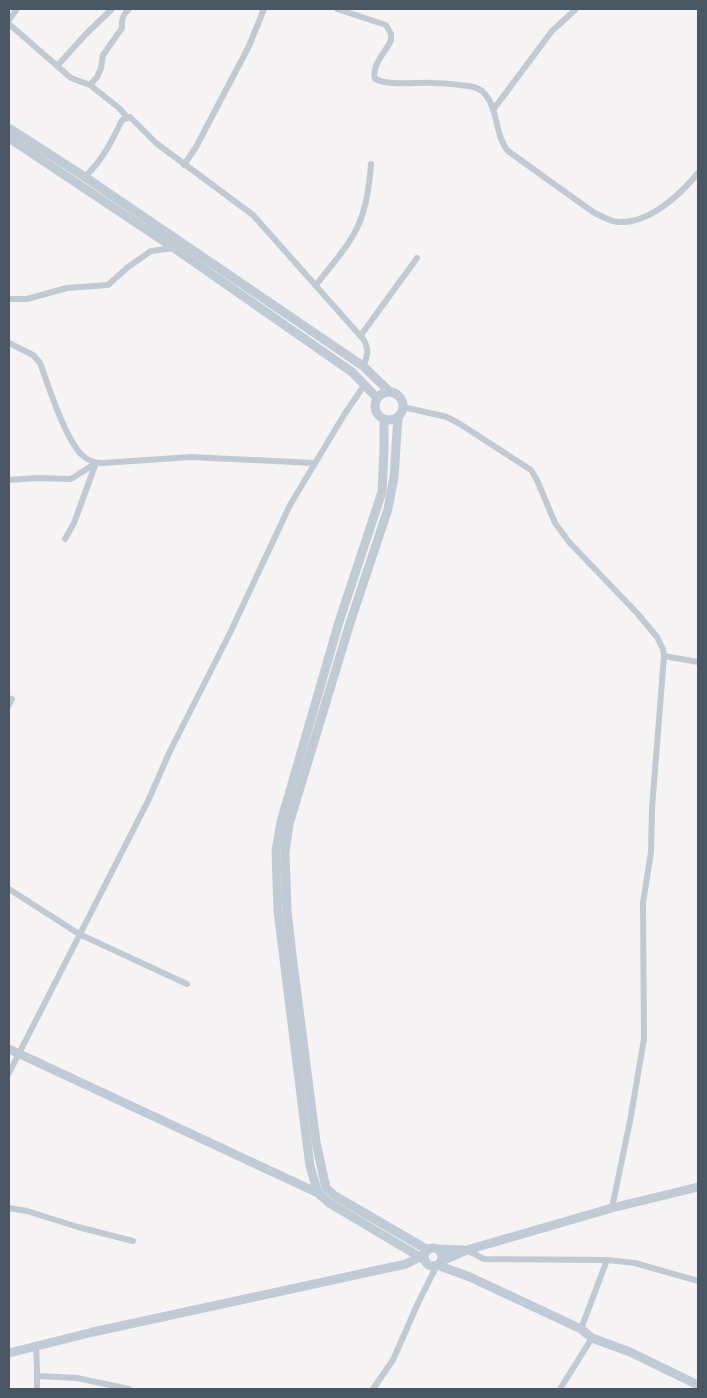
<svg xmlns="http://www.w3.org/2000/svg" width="707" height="1398" font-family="Raleway,sans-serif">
	<rect width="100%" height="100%" fill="#f5f3f3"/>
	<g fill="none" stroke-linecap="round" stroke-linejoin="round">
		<g stroke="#c1cad2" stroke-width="6">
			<path d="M337,9L386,25L391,34V40C386,52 371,65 375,79C389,86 417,82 433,83C442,83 451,84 460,85C468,86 476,86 482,91C499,106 494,135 508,151L593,212C601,216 609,221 618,222C649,224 680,195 698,173"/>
			<polyline points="9,20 17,9"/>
			<polyline points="9,24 71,78 90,85 119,108 127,117"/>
			<polyline points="57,66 86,34 112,9"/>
			<path d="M90,85L97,77L101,68L103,55L122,28C121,19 123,14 129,9"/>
			<polyline points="493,110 552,31 576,9"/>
			<polyline points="184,165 196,147 249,46 264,9"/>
			<path d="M85,177C103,159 111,143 122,120L130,117L156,143L253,215L364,340C369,350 368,356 363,366"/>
			<path d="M316,285C327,271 339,257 349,242C365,219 369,191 371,164"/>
			<polyline points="9,299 27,299 67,288 108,285 128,267 151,251 174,248"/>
			<polyline points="361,335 417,258"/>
			<path d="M9,343L33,355L40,363C49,387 65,439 82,455C88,461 95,463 103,463L191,457L314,463"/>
			<polyline points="403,407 447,417 460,424 531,470 537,480 555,523 569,542 637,613 657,637 663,649 664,656 652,808 651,852 643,903 644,1039 630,1121 612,1208"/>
			<polyline points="9,480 37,478 71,479 96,463 74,523 65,539"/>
			<polyline points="664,656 698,662"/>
			<polyline points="9,698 12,699 9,705"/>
			<polyline points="9,889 79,934 187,984"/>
			<polyline points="9,1073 148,801 170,751 230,633 290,505 344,415 365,384"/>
			<polyline points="9,1208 27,1211 78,1227 133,1241"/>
			<polyline points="467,1250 484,1259 607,1260 635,1263 698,1281"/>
			<polyline points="581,1329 607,1260"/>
			<polyline points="36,1346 37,1369 37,1389"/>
			<polyline points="37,1376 77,1378 129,1389"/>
			<polyline points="373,1389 393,1360 418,1303 437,1265"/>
			<polyline points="560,1389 592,1338"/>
		</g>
		<g stroke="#c1cbd6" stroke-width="9">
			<polyline points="9,128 85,177 363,366 390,392"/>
			<polyline points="9,138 174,248 352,372 377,398"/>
			<circle cx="389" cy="406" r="14"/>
			<polyline points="398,417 394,477 388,509 350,623 289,824 285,852 287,910 292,955 316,1142 326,1188 335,1196 428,1250"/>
			<polyline points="384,419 384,451 382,492 339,622 281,822 276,851 278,911 307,1143 310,1166 318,1193 329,1203 425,1260"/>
			<polyline points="9,1049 318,1193"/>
			<circle cx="433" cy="1257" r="9"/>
			<polyline points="438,1249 464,1250"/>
			<polyline points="442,1261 467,1250 612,1208 698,1187"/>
			<polyline points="437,1265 470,1277 581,1329 592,1338 630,1352 698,1385"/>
			<polyline points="9,1353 93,1332 406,1264 424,1255"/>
		</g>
	</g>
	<rect width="707" height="1398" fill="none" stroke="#4a5661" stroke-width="20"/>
</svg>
